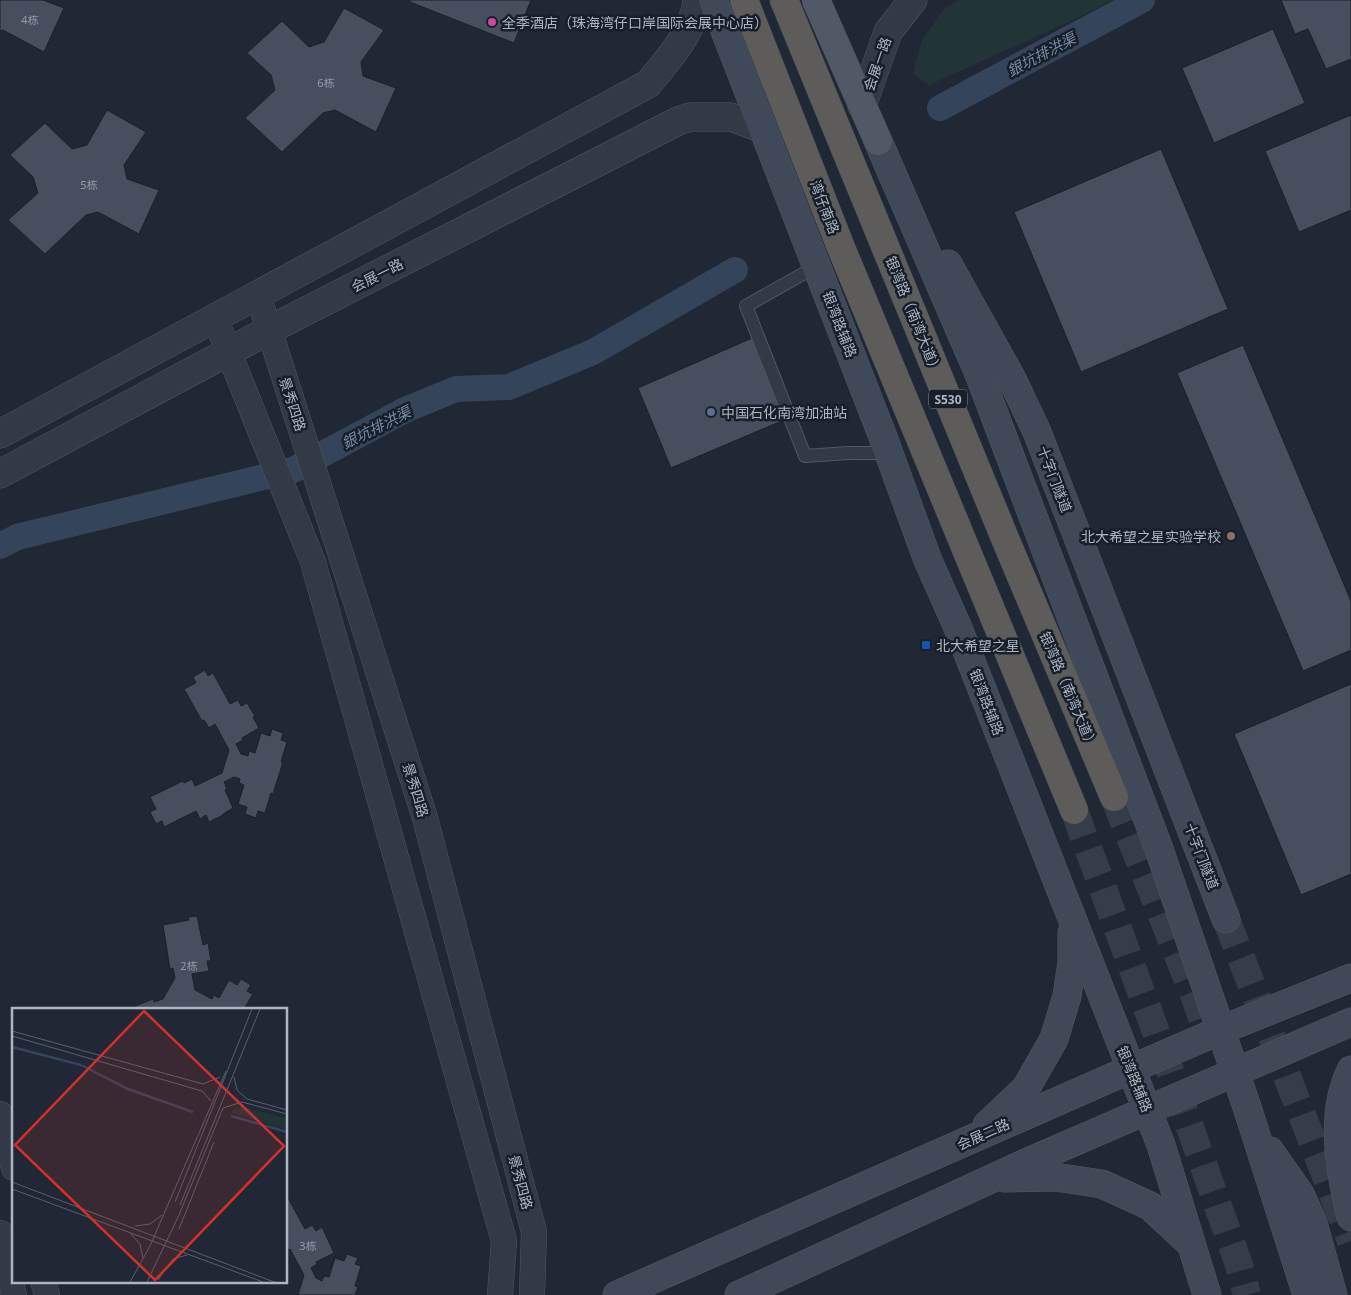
<svg xmlns="http://www.w3.org/2000/svg" width="1351" height="1295" font-family="'Noto Sans','Noto Sans SC',sans-serif">
	<rect width="100%" height="100%" fill="#1f2834"/>
	<polygon fill="#223536" points="958,0 1112,0 1084,15 929,85 913,73 922,40 944,9"/>
	<g fill="none" stroke-linecap="round" stroke-linejoin="round">
		<g stroke="#33445b" stroke-width="26">
			<polyline points="940,108 1142,0"/>
			<polyline points="0,546 17,537 293,470 405,410 456,389 509,387 593,352 735,270"/>
		</g>
	</g>
	<g fill="#454f5e" stroke="#1a212b">
		<polygon points="0,0 43,0 64,8 44,52 3,30 0,31"/>
		<polygon points="410,0 531,0 514,43 410,2"/>
		<polygon points="1281,0 1351,0 1351,59 1326,69 1308,29 1295,34"/>
		<polygon points="344,8 384,30 361,62 363,76 396,88 376,132 335,110 323,113 282,152 245,118 275,90 271,75 247,53 282,21 309,47 324,42"/>
		<polygon points="1273,29 1305,103 1214,143 1182,68"/>
		<polygon points="107,110 146,132 124,165 127,179 159,190 139,234 98,212 86,215 45,254 8,220 38,193 33,177 10,155 45,123 72,149 87,145"/>
		<polygon points="1351,115 1351,210 1299,232 1265,151"/>
		<polygon points="1161,149 1228,309 1081,372 1014,212"/>
		<polygon points="752,338 784,420 671,468 638,388"/>
		<polygon points="1243,345 1351,601 1351,650 1303,671 1177,373"/>
		<polygon points="205,670 208,676 213,673 230,704 238,700 241,706 247,703 255,716 253,717 259,728 242,738 243,740 236,744 241,754 248,756 249,751 255,753 261,733 270,736 272,729 283,733 281,740 287,742 281,762 283,762 273,794 271,793 265,813 258,811 256,818 245,814 247,807 238,804 244,785 239,783 240,779 234,777 224,782 227,789 225,790 233,808 223,814 223,815 209,822 206,815 200,819 196,811 164,827 162,821 156,824 150,812 156,809 150,797 183,781 184,783 192,779 195,786 222,773 229,750 215,724 209,728 204,720 202,721 184,689 196,683 193,677"/>
		<polygon points="1351,684 1351,874 1301,895 1234,734"/>
		<polygon points="197,916 203,945 208,943 211,961 207,961 209,971 192,974 195,990 212,999 214,995 219,998 229,980 237,985 241,979 251,985 247,991 253,994 244,1009 128,1009 153,999 154,1002 163,999 175,978 173,968 170,969 163,925 189,920 188,917"/>
		<polygon points="288,1198 305,1229 312,1225 316,1231 322,1227 334,1253 316,1262 317,1264 311,1268 316,1278 322,1281 324,1276 329,1277 335,1258 344,1261 347,1254 358,1258 355,1264 361,1266 355,1286 358,1287 355,1295 298,1295 304,1275 290,1249 286,1251 286,1199"/>
	</g>
	<g fill="none" stroke-linecap="round" stroke-linejoin="round">
		<polyline stroke="#343d49" stroke-width="28" stroke-dasharray="28 14" stroke-linecap="butt" points="1226,919 1351,1241"/>
		<g stroke="#343d49" stroke-width="28" stroke-dasharray="28 14" stroke-linecap="butt">
			<polyline points="1114,797 1194,995 1205,1026"/>
			<polyline points="1074,810 1160,1043 1239,1265 1247,1295"/>
		</g>
		<defs>
			<polyline id="service" points="817,266 746,306 805,456 848,453 889,453"/>
			<g id="minor">
				<polyline points="258,295 425,818 534,1232 532,1295"/>
				<polyline points="215,318 313,562 504,1241 500,1295"/>
				<polyline points="0,1114 14,1168"/>
				<polyline points="0,1233 14,1295"/>
				<polyline points="43,1281 47,1295"/>
			</g>
			<g id="tertiary">
				<polyline points="862,106 888,32 913,0"/>
				<path d="M0,434L648,84C667,61 695,30 697,0"/>
				<polyline points="0,474 269,330 678,121 690,117 731,117 763,129"/>
			</g>
			<g id="secondary">
				<polyline points="713,0 883,437 927,558 958,628 1161,1145 1207,1295"/>
				<polyline points="878,141 979,374 1159,849 1247,1107 1307,1295"/>
				<polyline points="948,264 1012,379 1037,432 1226,919"/>
				<path d="M1351,1070C1329,1115 1340,1171 1351,1217"/>
				<polyline points="987,1125 1026,1088 1054,1039 1067,996 1072,963 1072,933"/>
				<polyline points="1270,1151 1300,1194 1313,1223 1333,1295"/>
				<polyline points="1005,1178 1055,1177 1102,1184 1150,1206 1191,1244"/>
				<polyline points="617,1295 1131,1069 1221,1030 1351,978"/>
				<polyline points="739,1295 1030,1161 1351,1022"/>
			</g>
			<polyline id="primary" points="816,0 878,141"/>
			<g id="trunk">
				<polyline points="744,0 840,245 1074,810"/>
				<polyline points="784,0 1004,536 1114,797"/>
			</g>
		</defs>
		<use href="#service" stroke="#505863" stroke-width="14"/>
		<use href="#minor" stroke="#505863" stroke-width="26"/>
		<use href="#tertiary" stroke="#505863" stroke-width="29"/>
		<use href="#secondary" stroke="#505863" stroke-width="29"/>
		<use href="#primary" stroke="#3c434e" stroke-width="29"/>
		<use href="#trunk" stroke="#3a424c" stroke-width="29"/>
		<use href="#service" stroke="#323a45" stroke-width="12"/>
		<use href="#minor" stroke="#323a45" stroke-width="25"/>
		<use href="#tertiary" stroke="#323a45" stroke-width="28"/>
		<use href="#secondary" stroke="#404958" stroke-width="28"/>
		<use href="#primary" stroke="#505965" stroke-width="28"/>
		<use href="#trunk" stroke="#5d5c5a" stroke-width="28"/>
	</g>
	<circle fill="#d1479c" stroke="#181f29" stroke-width="2" cx="492" cy="22" r="5"/>
	<circle fill="#5c6f8a" stroke="#181f29" stroke-width="2" cx="711" cy="412" r="5"/>
	<circle fill="#8d6e63" stroke="#181f29" stroke-width="2" cx="1231" cy="536" r="5"/>
	<rect fill="#1a4fb4" stroke="#181f29" stroke-width="2" x="921" y="640" width="10" height="10" rx="2.5"/>
	<g text-anchor="middle" dominant-baseline="central" stroke-width="5" stroke-linejoin="round" paint-order="stroke">
		<g font-size="11" fill="#929ca9">
			<text x="30" y="19">4栋</text>
			<text x="326" y="82">6栋</text>
			<text x="89" y="184">5栋</text>
			<text x="189" y="965">2栋</text>
			<text x="308" y="1245">3栋</text>
		</g>
		<rect fill="#181f29" stroke="#808894" stroke-width="1" x="929" y="389.5" width="38" height="19" rx="4"/>
		<g font-size="12" font-weight="bold" fill="#acb5c2">
			<text x="948" y="399">S530</text>
		</g>
		<g font-size="14" fill="#acb5c2" stroke="#181f29" text-anchor="start">
			<text x="502" y="22">全季酒店（珠海湾仔口岸国际会展中心店）</text>
			<text x="721" y="412">中国石化南湾加油站</text>
			<text x="1221" y="536" text-anchor="end">北大希望之星实验学校</text>
			<text x="936" y="645">北大希望之星</text>
		</g>
		<g font-size="14" fill="#acb5c2" stroke="#181f29">
			<text transform="translate(877 64) rotate(-71)">会展一路</text>
			<text transform="translate(825 207) rotate(69)">湾仔南路</text>
			<text transform="translate(377 275) rotate(-27)">会展一路</text>
			<text transform="translate(914 315) rotate(68)">银湾路（南湾大道）</text>
			<text transform="translate(840 324) rotate(69)">银湾路辅路</text>
			<text transform="translate(293 404) rotate(72)">景秀四路</text>
			<text transform="translate(1055 479) rotate(69)">十字门隧道</text>
			<text transform="translate(1069 690) rotate(67)">银湾路（南湾大道）</text>
			<text transform="translate(987 702) rotate(69)">银湾路辅路</text>
			<text transform="translate(416 790) rotate(73)">景秀四路</text>
			<text transform="translate(1202 856) rotate(69)">十字门隧道</text>
			<text transform="translate(1135 1079) rotate(68)">银湾路辅路</text>
			<text transform="translate(983 1134) rotate(-24)">会展二路</text>
			<text transform="translate(521 1182) rotate(75)">景秀四路</text>
		</g>
		<g font-size="15" font-style="italic" fill="#748daa" stroke="#181f29">
			<text transform="translate(1041 54) rotate(-28)">銀坑排洪渠</text>
			<text transform="translate(376 427) rotate(-27)">銀坑排洪渠</text>
		</g>
	</g>
	<g transform="translate(12 1008)">
		<rect width="275" height="275" fill="#1f2834"/>
		<path d="M229,98L275,111V122L220,105V102Z" fill="#223536"/>
		<path fill="none" stroke="#33445b" stroke-width="2.5" d="M0,39L69,57M69,57L116,81L181,104M219,108L275,124"/>
		<path fill="none" stroke="#57606d" stroke-width="1" d="M0,23L191,76L208,69M0,28L190,83L199,93M222,69L225,82L235,91L275,102M211,100L230,94L275,106M0,174L262,274M0,181L251,274M163,194L240,1M168,197L248,1M123,218L138,216L150,207M167,221L202,134M119,226L128,236L131,250M146,272L161,251L175,247M118,274L138,238L214,63M135,274L167,207L211,100"/>
		<path fill="#d42f30" fill-opacity="0.15" stroke="#d42f30" stroke-width="2.5" d="M132,3L272,138L143,272L3,137Z"/>
		<rect width="275" height="275" fill="none" stroke="#acb5c2" stroke-width="2.5"/>
	</g>
</svg>
